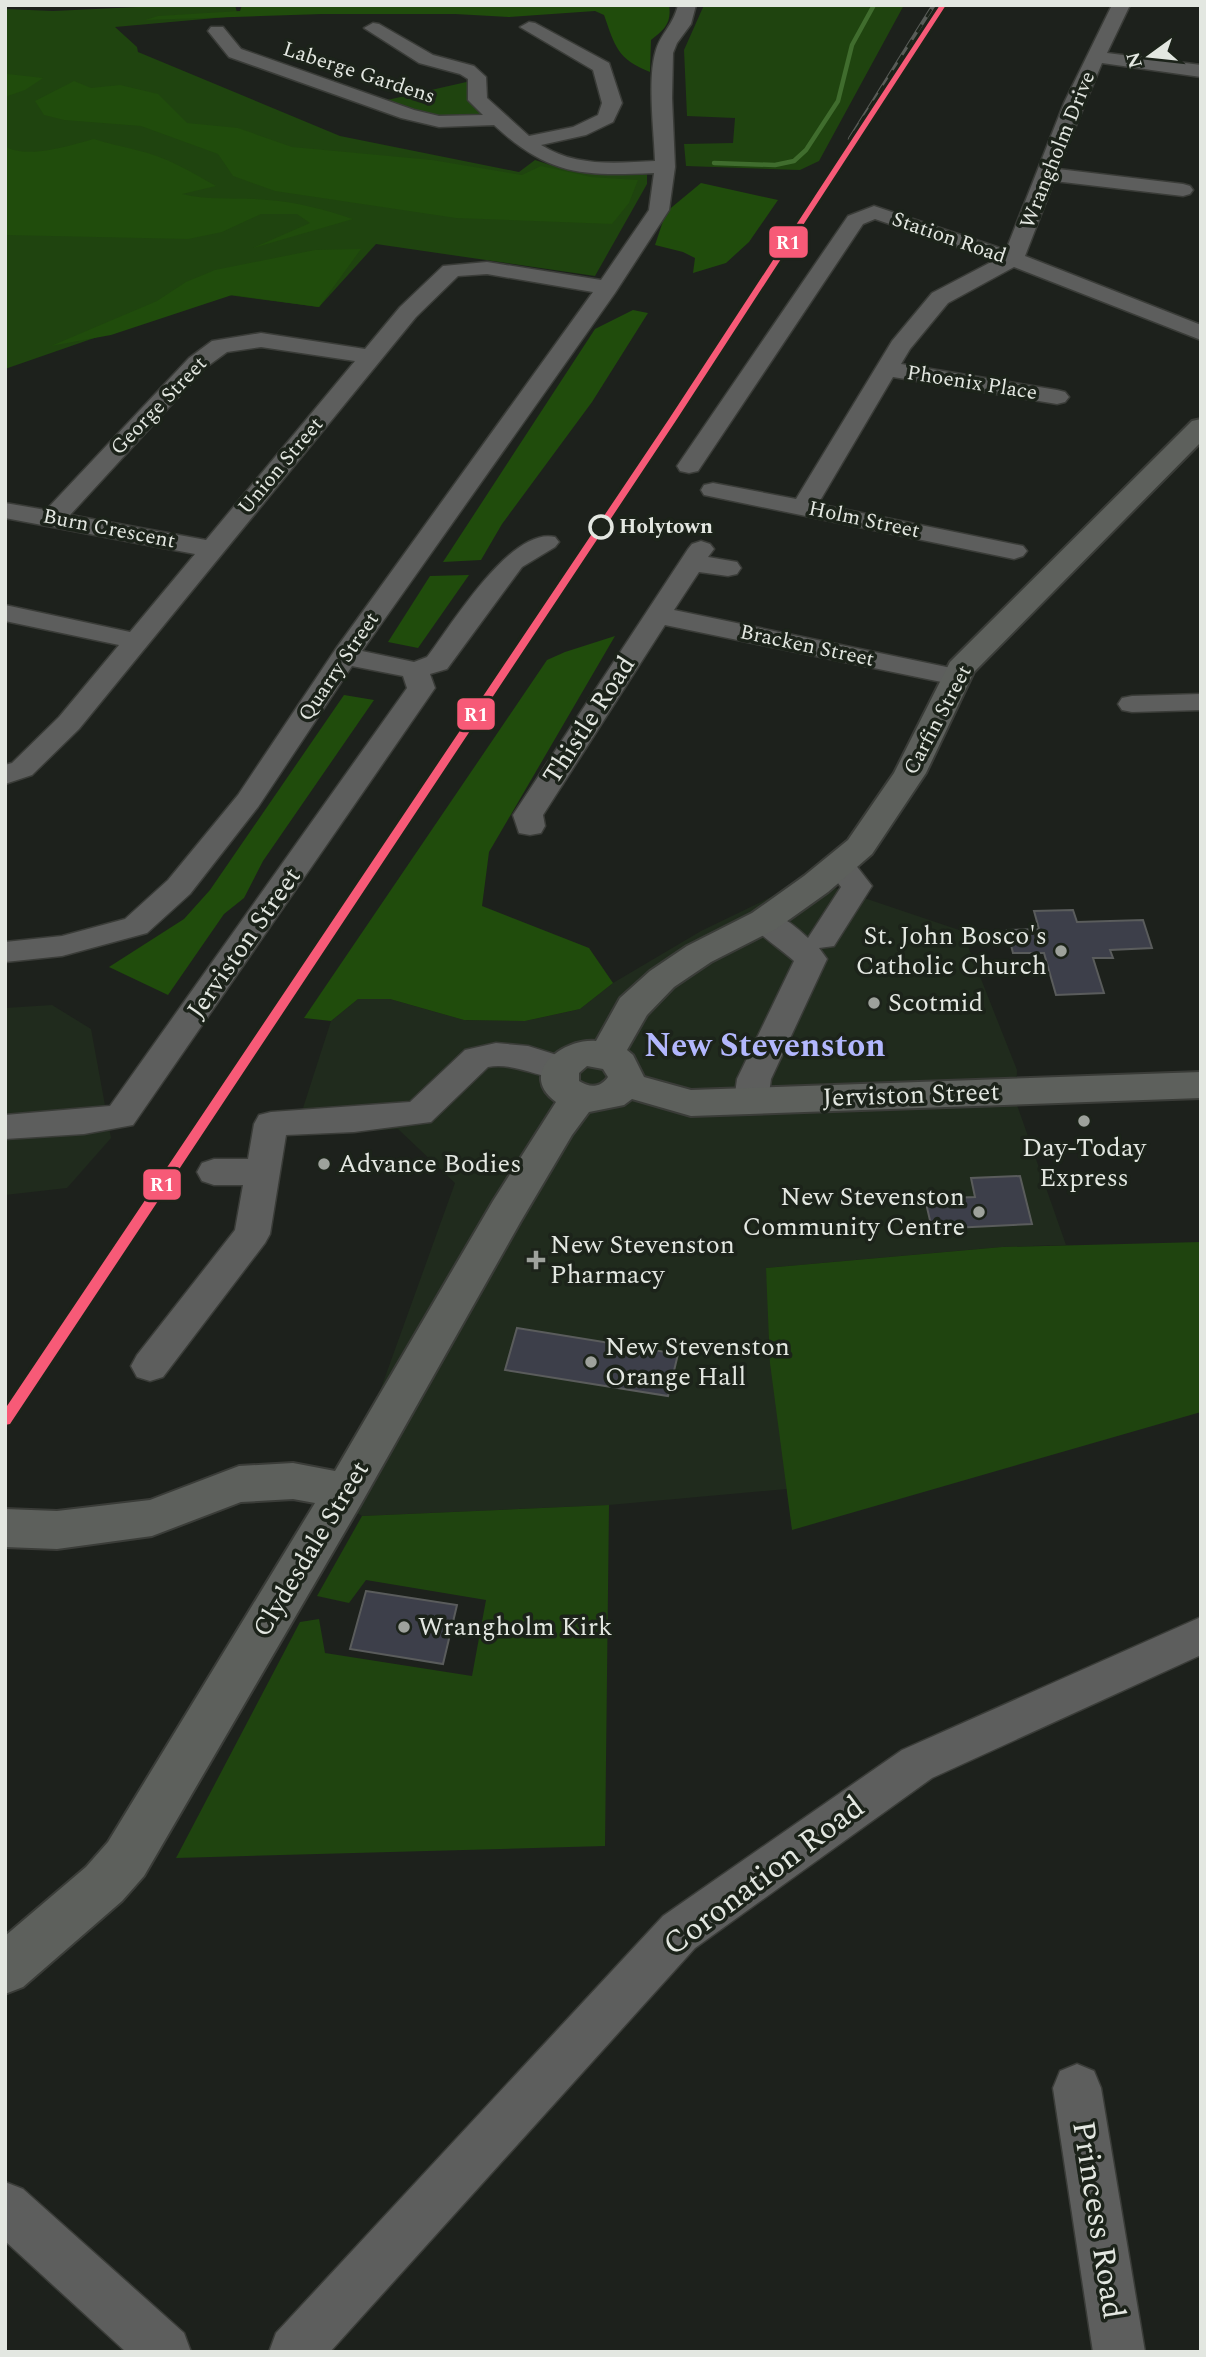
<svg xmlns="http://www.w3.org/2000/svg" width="1206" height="2357" font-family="Spectral,serif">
	<rect width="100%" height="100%" fill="#1d211c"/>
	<g fill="#202b1d">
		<polygon points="808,879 962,931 1017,1070 1016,1102 1066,1245 1002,1247 766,1268 787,1489 609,1505 362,1516 340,1502 455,1183 398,1129 294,1136 331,1021 358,999 390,999 464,1020 525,1021 580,1009 613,983 701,931"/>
		<polygon points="52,1005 91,1029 111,1138 67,1188 5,1195 5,1008"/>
	</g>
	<g fill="#1f440f">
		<polygon points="180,5 235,5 238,16 115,27 137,47 138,52 340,136 519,172 535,160 563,169 647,174 647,184 595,276 376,244 319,307 221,294 5,369 5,9 53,11"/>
		<polygon points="704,5 904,5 819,161 800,170 686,166 684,144 733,143 735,118 687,116 684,50"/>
		<polygon points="475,80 495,118 441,122 383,101"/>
		<polygon points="1201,1242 1201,1412 792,1530 770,1363 766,1268 1002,1247"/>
		<polygon points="609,1505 605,1846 176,1858 300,1622 319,1619 325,1653 472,1676 486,1600 366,1580 349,1603 317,1596 362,1516"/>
	</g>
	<g fill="#204c0c">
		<path d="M242,5H669C672,23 664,30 651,40L650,72C617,59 615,46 604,15L595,11L509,17L455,14H322L145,20L158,16L240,11Z"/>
		<polygon points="5,74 8,74 43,78 25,90 5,97"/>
		<polygon points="74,81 91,88 120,85 158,94 187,123 238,128 292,147 432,160 522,175 541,166 591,177 638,180 629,203 612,224 456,218 275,191 233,176 218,154 141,126 64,120 44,115 35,101"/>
		<path d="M94,139C109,144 121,146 136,150C165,156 191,172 216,186L182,194C211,201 239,197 268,200C297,202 326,210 353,219L253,248L310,223L297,214H261L222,232L188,239L5,235V146C26,160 71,145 94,139Z"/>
		<polygon points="701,183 778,200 749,242 726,263 693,273 695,258 683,252 655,245 666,212"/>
		<polygon points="361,249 319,307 232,295 111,335 51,346 157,301 186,282 215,270 315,250"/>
		<polygon points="633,310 648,313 592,402 502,524 481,560 443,562 595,329"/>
		<polygon points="469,575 418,648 388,642 430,576"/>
		<polygon points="615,636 489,852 482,906 589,948 613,983 580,1009 525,1021 464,1020 390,999 358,999 331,1021 304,1018 547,660 565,652"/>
		<polygon points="344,695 374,700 263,861 244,898 224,914 168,995 109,967 184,919 210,890"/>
	</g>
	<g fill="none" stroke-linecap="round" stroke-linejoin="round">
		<polyline stroke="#406d2e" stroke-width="4.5" points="714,163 775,165 794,161 806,150 838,101 852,45 874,5"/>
	</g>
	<g fill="#3d3f4a" stroke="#5a5c5c" stroke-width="2">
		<polygon points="1073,910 1077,922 1143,920 1152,948 1110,950 1113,958 1093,958 1104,993 1056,995 1044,953 1013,953 1007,930 1039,929 1034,911"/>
		<polygon points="1020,1176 1032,1224 932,1229 925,1199 975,1197 971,1178"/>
		<polygon points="517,1328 678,1354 668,1396 505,1370"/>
		<polygon points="366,1591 457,1605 443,1664 350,1649"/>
	</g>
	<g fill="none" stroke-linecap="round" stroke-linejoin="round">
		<defs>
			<g id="minor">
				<path d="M678,5H696L691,24L677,43L673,53L672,98L675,167L669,210L615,293L362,651L414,662L427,657C451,626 511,526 555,537L559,542L555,547L522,567L447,669L430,674L435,688L133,1125L84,1134L5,1139V1115L110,1106L407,688L403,676L352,666L258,807L190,894L147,933L62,956L5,962V942L62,936L125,919L168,880L238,795L335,650L593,292L487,274L458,276L416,317L79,729L32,775L5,784V765L12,763L59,717L119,645L5,621V605L130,632L195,554L5,518V503L46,510L189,358L212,341L261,333L365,349L400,307L443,266L487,262L601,280L649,210L654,173C583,176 549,176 494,125L439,127L401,118L229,57L208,31L211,27H223L241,49L414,110L439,116L483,115L468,100V79L460,74L419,63L364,28L373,23L379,24L433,55L474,66L486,77L487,98L529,136L573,127L598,115L602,103L593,70L520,27L529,22L535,23L609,63L622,103L613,122L586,135L541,145C576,167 615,163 655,161C654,131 647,78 656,50C661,33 673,26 678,5ZM261,347L355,361L206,540L70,515L205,368L227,352Z"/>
				<polygon points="1112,5 1130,5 1107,53 1201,65 1201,77 1102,63 1058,169 1183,184 1190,186 1193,190 1190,194 1183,196 1054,181 1025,256 1201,325 1201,340 1014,267 948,303 910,349 901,364 1057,390 1065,392 1069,397 1065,402 1057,404 893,377 818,504 1023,546 1027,551 1023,556 1014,559 704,495 701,490 704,485 713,483 796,499 892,341 932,293 995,260 875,219 863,224 698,471 689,473 680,471 677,466 848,216 874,206 1006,250 1064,103"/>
				<polygon points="701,541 710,544 714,549 708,557 737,562 741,568 737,574 728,576 699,572 674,610 956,669 966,671 970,677 966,683 956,685 665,625 543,815 545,826 541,833 530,835 519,833 513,815 688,549 692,544"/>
				<polygon points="1201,694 1201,710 1132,712 1122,710 1118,704 1122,698 1132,696"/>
				<path d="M840,856L851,859L872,886L834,946L819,948L827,959L771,1079L768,1101L763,1109L751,1113L739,1109L734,1101L737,1079L794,961C781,949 757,934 748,921L753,914C775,908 793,924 808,938L841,887L825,866L829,859Z"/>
				<path d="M496,1043L528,1046L573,1060L578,1068L573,1076C545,1084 517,1061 488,1067L431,1122L354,1132L286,1135L270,1234L265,1243L163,1377L150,1381L137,1377L131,1366L137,1355L235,1230L243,1185H214L202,1181L197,1172L202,1163L214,1159H248L254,1124L259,1115L271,1112L410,1102L465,1050Z"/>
				<polygon points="1201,1617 1201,1655 932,1778 695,1948 330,2352 269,2352 276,2333 663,1916 902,1750"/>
				<polygon points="1077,2064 1094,2071 1101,2088 1145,2352 1093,2352 1053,2088 1060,2071"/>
				<polygon points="5,2182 23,2189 184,2333 191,2352 126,2352 5,2241"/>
			</g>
			<path id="major" d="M1201,419V442L974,672L926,773L872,854L828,892L776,929L711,962L674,987L647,1015L627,1050L633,1055L644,1077L691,1090L1201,1072V1098L691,1116L632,1099L624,1105L589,1112L572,1135L521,1221L361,1504L144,1876L122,1901L23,1987L5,1994V1936L86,1867L108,1842L315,1503L293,1499L241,1502L152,1536L57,1549L5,1547V1509L57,1511L150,1500L239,1466L293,1463L335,1471L493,1201L556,1102C517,1074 562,1038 596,1041L620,998L650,971L687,946L752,913L804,876L848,840L894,773L950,662L1192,421ZM587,1066L603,1069L608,1077C600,1088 590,1088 579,1081V1073Z"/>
		</defs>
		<use href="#minor" stroke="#3a3c38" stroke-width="3"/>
		<use href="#major" stroke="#3a3c38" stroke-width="4"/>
		<use href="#minor" fill="#5d5e5d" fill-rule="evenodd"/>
		<use href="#major" fill="#5d605c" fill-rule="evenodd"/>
		<defs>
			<polyline id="rail" points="850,139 934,5"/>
		</defs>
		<use href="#rail" stroke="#595c58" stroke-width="4.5"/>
		<use href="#rail" stroke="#1c231a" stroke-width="2.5" stroke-dasharray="9" stroke-linecap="butt"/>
		<defs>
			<polygon id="rail-1" points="940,5 946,5 677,419 10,1424 5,1425 5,1409 669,419"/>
		</defs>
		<use href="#rail-1" stroke="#1c231a" stroke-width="6"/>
		<use href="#rail-1" fill="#f75a77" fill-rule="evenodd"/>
	</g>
	<circle fill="#1c231a" stroke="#e3e7e1" stroke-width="3.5" cx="601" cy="527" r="11"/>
	<g fill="#9ea29c" stroke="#1c231a" stroke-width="2.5">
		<circle cx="1061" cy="951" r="7"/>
		<circle cx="874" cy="1003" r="7"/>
		<circle cx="1084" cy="1121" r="7"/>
		<circle cx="324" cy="1164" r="7"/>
		<circle cx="979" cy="1212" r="7"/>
		<path d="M532.5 1249.5h7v7h7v7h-7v7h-7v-7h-7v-7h7z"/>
		<circle cx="591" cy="1362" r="7"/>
		<circle cx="404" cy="1627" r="7"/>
	</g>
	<g text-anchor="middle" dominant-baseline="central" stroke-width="7" stroke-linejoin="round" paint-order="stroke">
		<g font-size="21" fill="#e3e7e1" stroke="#1c231a">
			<text transform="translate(359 73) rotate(18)">Laberge Gardens</text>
			<text transform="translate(1058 150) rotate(-68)">Wrangholm Drive</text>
			<text transform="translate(949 238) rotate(19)">Station Road</text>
			<text transform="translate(972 383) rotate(9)">Phoenix Place</text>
			<text transform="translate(159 406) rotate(-46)">George Street</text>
			<text transform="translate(281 466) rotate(-50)">Union Street</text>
			<text transform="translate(864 520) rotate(12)">Holm Street</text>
			<text transform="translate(109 529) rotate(11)">Burn Crescent</text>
			<text transform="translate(807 646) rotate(12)">Bracken Street</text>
			<text transform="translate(339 667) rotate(-56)">Quarry Street</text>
			<text transform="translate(938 720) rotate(-62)">Carfin Street</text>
		</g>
		<g font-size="21" font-weight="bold" fill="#e3e7e1" stroke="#1c231a" text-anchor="start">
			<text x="619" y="527">Holytown</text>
		</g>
		<g font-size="26" fill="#e3e7e1" stroke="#1c231a">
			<text transform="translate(589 720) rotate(-57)">Thistle Road</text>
			<text transform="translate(244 943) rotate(-55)">Jerviston Street</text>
			<text transform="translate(911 1095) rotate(-2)">Jerviston Street</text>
			<text transform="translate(311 1549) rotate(-59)">Clydesdale Street</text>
		</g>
		<g font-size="26" fill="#e3e7e1" stroke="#1c231a" text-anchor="start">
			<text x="1047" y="936" text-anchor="end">St. John Bosco's<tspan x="1047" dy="30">Catholic Church</tspan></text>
			<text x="888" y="1003">Scotmid</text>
			<text x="1084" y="1148" text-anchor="middle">Day-Today<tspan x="1084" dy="30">Express</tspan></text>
			<text x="338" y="1164">Advance Bodies</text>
			<text x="965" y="1197" text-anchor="end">New Stevenston<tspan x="965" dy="30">Community Centre</tspan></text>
			<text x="550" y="1245">New Stevenston<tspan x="550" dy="30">Pharmacy</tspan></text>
			<text x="605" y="1347">New Stevenston<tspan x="605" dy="30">Orange Hall</tspan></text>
			<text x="418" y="1627">Wrangholm Kirk</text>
		</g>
		<g font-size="32" fill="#e3e7e1" stroke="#1c231a">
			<text transform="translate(764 1876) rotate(-37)">Coronation Road</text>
			<text transform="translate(1098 2220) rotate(81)">Princess Road</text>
		</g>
		<g font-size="33" font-weight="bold" fill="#b2b7fd" stroke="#1c231a">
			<text x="765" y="1046">New Stevenston</text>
		</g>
	</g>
	<g stroke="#1c231a" stroke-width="2.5">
		<rect x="768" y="225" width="41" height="34" rx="7" fill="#f75a77"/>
		<rect x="456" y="697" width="40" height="34" rx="7" fill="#f75a77"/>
		<rect x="142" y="1168" width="40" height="33" rx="7" fill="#f75a77"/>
	</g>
	<g font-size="19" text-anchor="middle" font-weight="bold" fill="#fff">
		<text x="788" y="249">R1</text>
		<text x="476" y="721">R1</text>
		<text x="162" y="1191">R1</text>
	</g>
	<rect width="1206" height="2357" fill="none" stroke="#e3e7e1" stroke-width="14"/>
	<g transform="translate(1150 56) rotate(255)" stroke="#1c231a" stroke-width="5" paint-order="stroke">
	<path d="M0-5L12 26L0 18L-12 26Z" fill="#e3e7e1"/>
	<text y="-10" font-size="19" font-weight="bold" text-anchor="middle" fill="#e3e7e1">N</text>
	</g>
</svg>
